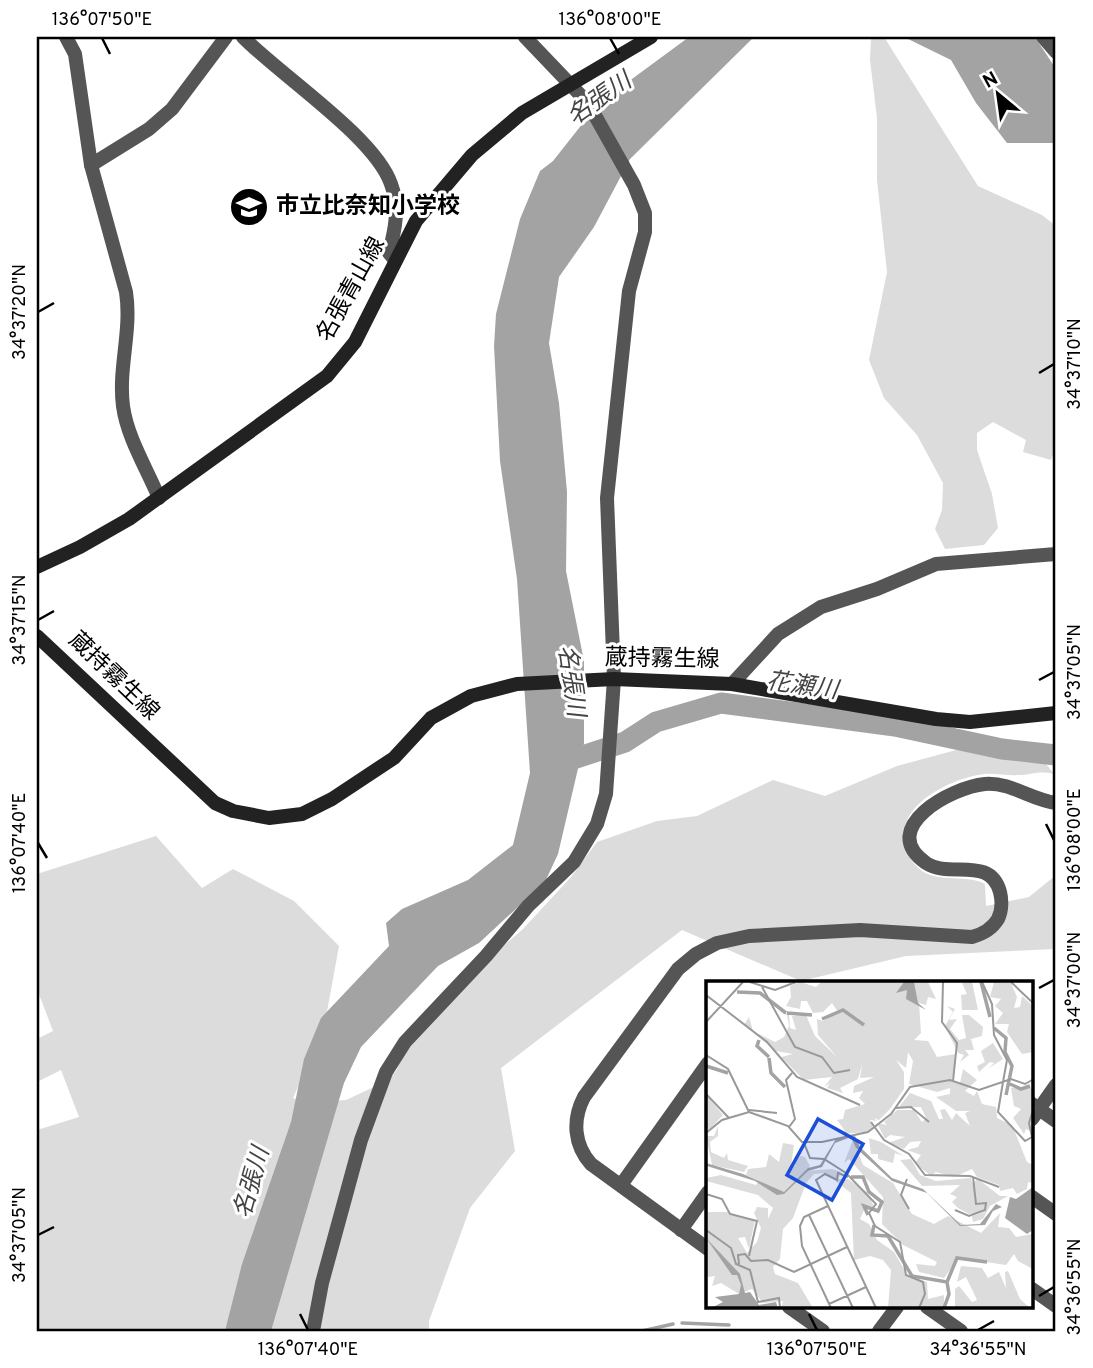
<svg xmlns="http://www.w3.org/2000/svg" width="1093" height="1368" font-family="Overpass,'Noto Sans JP',sans-serif">
	<rect width="100%" height="100%" fill="#fff"/>
	<g fill="#dcdcdc">
		<polygon points="871,37 884,37 978,186 1042,215 1056,226 1056,446 1051,460 1023,452 1026,440 993,422 977,433 977,450 992,494 998,528 984,545 945,549 935,529 942,510 943,483 917,435 884,398 869,360 887,272 877,180 877,118 870,60"/>
		<path d="M971,746L1042,759L1054,774C1037,770 1033,775 1018,775C1007,776 996,773 985,774C956,777 905,800 904,834C903,849 910,862 922,871C940,883 966,874 985,884L986,906L1029,897L1056,875V949L906,956L801,981L682,930L501,1068L515,1151L470,1208L429,1321V1331H37V1130L79,1117L61,1070L37,1082V1039L53,1031L37,989V874L156,836L202,888L233,869L294,901L339,946L324,1028L293,1098L306,1103L346,1100L387,1081L396,1071L420,1018L523,929L571,877L597,842L657,821L697,816L773,780L825,796L897,766Z"/>
	</g>
	<g fill="#a3a3a3">
		<polygon points="689,37 754,37 630,159 594,227 559,277 549,343 559,403 567,492 566,571 584,661 584,743 558,854 545,882 479,943 438,966 361,1047 344,1083 271,1331 225,1331 242,1264 291,1122 304,1059 321,1018 389,946 386,923 402,909 468,880 513,845 530,773 517,579 500,461 494,346 496,314 520,219 540,171 553,161 598,104"/>
		<polygon points="904,37 1035,37 1056,69 1056,143 1007,143 976,103 951,60"/>
	</g>
	<g fill="none" stroke-linecap="round" stroke-linejoin="round">
		<g stroke="#a3a3a3" stroke-width="3.5">
			<polyline points="682,1323 729,1325"/>
			<polyline points="642,1331 673,1324"/>
		</g>
		<polyline stroke="#a3a3a3" stroke-width="21" points="555,765 625,742 656,722 721,703 895,726 1002,749 1056,755"/>
		<g stroke="#555" stroke-width="14">
			<path d="M66,37L75,54L91,165L126,292C132,331 118,368 123,406C127,437 147,469 159,498"/>
			<path d="M243,37C280,75 375,137 391,184C400,208 395,230 389,253L395,260"/>
			<polyline points="1043,37 1056,52"/>
			<polyline points="91,165 149,129 172,109 226,37"/>
			<polyline points="732,684 778,634 821,607 877,589 936,564 1056,554"/>
			<polyline points="1032,1104 1056,1121"/>
			<polyline points="1032,1119 1056,1085"/>
			<polyline points="621,1185 708,1063"/>
			<polyline points="1032,1197 1056,1214"/>
			<polyline points="681,1230 708,1192"/>
			<polyline points="1032,1289 1056,1306"/>
			<polyline points="927,1307 961,1331"/>
			<polyline points="313,1331 322,1283 361,1140 386,1072 405,1042 486,956 528,906 574,862 597,824 606,794 614,679 607,498 629,291 645,232 645,213 634,185 588,103 525,37"/>
			<polyline points="879,1331 897,1307"/>
		</g>
		<g stroke="#555" stroke-width="14">
			<path d="M708,1249L591,1164C574,1145 572,1120 584,1097L678,969L696,954L717,943L749,936L860,930L972,937C983,934 992,929 998,919C1002,911 1002,900 1000,892C990,855 950,879 926,863C876,828 952,787 985,784C1011,782 1031,800 1056,803"/>
			<polyline points="789,1307 823,1331"/>
		</g>
		<g stroke="#222" stroke-width="14">
			<polyline points="37,567 80,547 129,519 327,376 355,342 416,221 472,155 522,113 651,37"/>
			<polyline points="37,636 215,803 233,811 269,818 302,814 332,799 394,758 431,718 471,696 517,684 614,679 732,684 936,719 970,722 1056,713"/>
		</g>
	</g>
	<path fill="none" stroke="#000" stroke-width="2.5" d="M102,38L110,54M610,38L619,54M38,312L54,303M1039,373L1054,364M38,620L54,611M1039,680L1054,672M1046,824L1054,840M38,843L47,858M1039,988L1054,980M38,1235L54,1227M1039,1296L1054,1287M300,1314L308,1330M809,1314L817,1330M978,1330L994,1321"/>
	<defs>
		<symbol id="school-disc" viewBox="-11 -11 22 22"><circle r="9.5" fill="#000" stroke="#fff"/><path d="M0-5L7-2L0 1L-7-2ZM-4 1L0 2.5L4 1V4Q0 6-4 4Z" fill="#fff"/></symbol>
	</defs>
	<g fill-rule="evenodd">
		<use href="#school-disc" x="227" y="185" width="44" height="44"/>
	</g>
	<g text-anchor="middle" dominant-baseline="central" stroke-width="6" stroke-linejoin="round" paint-order="stroke">
		<g font-size="23" font-weight="bold" fill="#000" stroke="#fff" text-anchor="start">
			<text x="276" y="207">市立比奈知小学校</text>
		</g>
		<g font-size="23" fill="#000" stroke="#fff">
			<text transform="translate(352 290) rotate(-61)">名張青山線</text>
			<text transform="translate(662 660) rotate(1)">蔵持霧生線</text>
			<text transform="translate(113 677) rotate(44)">蔵持霧生線</text>
		</g>
		<g font-size="24" font-style="italic" fill="#444" stroke="#fff">
			<text transform="translate(600 100) rotate(-35)">名張川</text>
			<text transform="translate(570 681) rotate(82)">名張川</text>
			<text transform="translate(802 687) rotate(8)">花瀬川</text>
			<text transform="translate(253 1183) rotate(-74)">名張川</text>
		</g>
	</g>
	<g transform="translate(706 981)">
		<rect width="327" height="327" fill="#fff"/>
		<path d="M94,1L110,6L115,1H222L230,18L222,16L220,24L213,22L215,52L208,59L222,60L231,76L250,73L246,99L254,102L257,88L271,99L259,110L268,115L271,110L276,123L290,126L291,137L306,144L321,181L327,184V202L322,201L321,208L311,213L307,207L294,210L293,204L271,196L266,188L248,196L230,191L225,195L209,182L215,174L201,169L212,166L215,160L204,161L198,168L182,162L199,156L184,154L179,158L171,142L181,144L178,141L191,129H208L216,141L220,137L215,126H193L204,112L225,120L233,138H237L234,129L239,128L246,139L250,132L264,145L259,132L264,130H250L230,116L244,113V107L231,111L203,103L207,80L202,71L200,87L190,79L198,91V108L184,128L173,139L168,137L171,140L164,139L167,145L162,151L136,153L139,150L131,139L137,138L139,129L159,123L153,117L157,110L147,112L148,105L168,96L154,97L156,83L152,98L134,107L137,112L121,107L124,102L118,106L126,96L98,99L75,76L87,73L70,70L38,44L43,36L47,50L69,61L78,56L83,45L81,34L70,29L83,33L84,47L90,49L86,35L100,34L109,55L131,76L112,54L111,38L117,40L132,31L126,22L117,31L107,32L101,20H95L94,28L80,25L85,16L84,5ZM266,1L272,29H256L255,14L261,13L256,2ZM288,1L305,2L311,16L308,27L314,26L316,15L327,25V71L316,73L301,51L303,43H289L297,32L289,25L295,18L284,16ZM241,25L249,28L243,39L251,38L244,48L253,59L260,57L256,34H263L277,46L276,55L265,58L268,69H259L263,74L254,81L258,74L252,72L239,45L247,31ZM287,62L297,78L283,87L288,82L284,81L273,91L271,85L279,81L275,70ZM305,107H327V151L320,148L318,153L307,137L315,128L308,125ZM0,114L17,134L3,149L0,146ZM12,145V155L4,161L5,171L18,177L21,172L22,179L42,185L38,191L6,184L0,155H8ZM163,157L175,161L198,175L189,172L187,182L172,178V173H165ZM147,159L157,184L187,202L206,233L228,243L242,235L275,252L294,232L292,246L303,247L310,256L326,253L327,288L312,280L308,273L300,284L253,277L238,297L213,291L210,283L229,285L231,281L197,264L176,243L177,216L143,178L138,182ZM77,162L88,164L85,185H90L87,183L94,175L99,176L104,185L100,190L126,188L135,191L132,198H142L161,211L168,226L160,225L154,238L163,243L171,259L188,271L202,295L221,301L222,318L238,314V327H182L185,289L177,279L164,275L148,279L145,212L119,192L108,193L100,202L87,237L77,248L74,278L67,286L69,293L92,302L107,327H75L77,320L57,322L46,308L33,313L15,302L6,305L9,295L2,296L0,290V231H21L49,239L43,268L39,256L32,257L41,272L51,261L55,247L48,232L51,226L62,227V238L67,227L52,214L0,200V197L15,194L50,204L53,200L40,194L42,188L60,186L63,173L73,181ZM205,178L214,194L230,200L265,197L266,202L272,198L294,215H302L284,225L277,238L267,241L266,235L279,231L263,233L252,227L246,221L251,216L244,213L254,204L216,205L194,179ZM255,285L276,287L282,297L293,291L300,307L299,291L302,290L314,318L324,327H249V308L253,305L266,321L271,319L260,296L251,301Z" fill="#dcdcdc"/>
		<path d="M198,1H208L212,22L220,29L200,18L201,9L190,12ZM149,155L154,166L186,197L217,208L255,244L274,243L290,223L296,226L287,230L279,244L254,245L221,212L186,200L150,167L145,156L129,162L116,186L102,190L78,213L71,214L49,200L1,185L0,191V182L37,193L78,211L102,187L114,184L130,158ZM327,206V249L321,253L299,237L304,216L310,218ZM0,257L34,293L39,312L44,311L53,324L70,321L72,327L7,326L17,321L9,316L33,313L35,304L31,294H26Z" fill="#a3a3a3"/>
		<path fill="none" stroke="#a3a3a3" stroke-width="3.5" d="M275,1L284,36M31,11L54,12L80,32M81,32L106,34M116,38L137,29L158,44M288,47L300,57L299,71L306,85L300,114M53,59L51,65L63,76M63,77L65,92L79,106M0,85L22,92M304,103L315,108L324,105M145,196H157L163,211L176,221L172,230L158,225L162,234M168,244L166,254L182,255L206,295L241,301L243,313L238,327M241,301L251,277L281,281"/>
		<path fill="none" stroke="#999" stroke-width="2" d="M44,1L69,9L90,1M237,1L236,41L251,62L247,100M276,1L286,23L288,54L301,79L297,101M305,1L328,23M56,6L89,66L116,76L128,92L144,89M0,14L61,61L91,96L154,124M0,41L37,1M0,74L22,88L43,131M297,101L292,131L319,160L326,156L323,142L328,126M0,113L23,137M189,127L205,126L223,141M43,129L71,132M165,141L178,159L203,173L219,194L264,195L293,206M83,146L89,138L80,99L86,92M0,152L16,139L43,131L82,145L96,161H116L162,151L185,133L204,106L244,99L273,109L305,98L319,103L328,98M98,162L104,177L118,178L140,192L170,223L163,232L169,245L194,261L200,294L217,301L219,313L213,327M142,196L132,192L131,199L119,193L110,199L170,327M201,198L195,214L203,228M0,213L16,218L24,233L51,240L43,275M122,225L98,236L94,245L96,265L125,327M249,229L263,235L279,229L280,222L270,223L267,196M103,234L147,327M0,249L25,267L30,283L44,289L52,321L73,317L74,327M33,283L32,274L39,273L45,280L62,279L88,291L141,266M123,323L160,306"/>
		<path fill="#1d4ed8" fill-opacity="0.15" stroke="#1d4ed8" stroke-width="3.5" d="M112,138L157,163L126,219L81,194Z"/>
		<rect width="327" height="327" fill="none" stroke="#000" stroke-width="3.5"/>
	</g>
	<rect width="1093" height="1368" fill="none" stroke="#ffffff" stroke-width="77"/>
	<g transform="translate(998 94) rotate(331)" stroke="#ffffff" stroke-width="5" paint-order="stroke">
	<path d="M0-5L12 26L0 18L-12 26Z" fill="#000000"/>
	<text y="-10" font-size="19" font-weight="bold" text-anchor="middle" fill="#000000">N</text>
	</g>
	<rect x="38" y="38" width="1016" height="1292" fill="none" stroke="#000" stroke-width="2.5"/>
	<g font-size="18" text-anchor="middle" fill="#000">
		<text x="102" y="25">136°07'50"E</text>
		<text x="610" y="25">136°08'00"E</text>
		<text transform="translate(19 312) rotate(-90)" y="6">34°37'20"N</text>
		<text transform="translate(1074 364) rotate(-90)" y="6">34°37'10"N</text>
		<text transform="translate(19 620) rotate(-90)" y="6">34°37'15"N</text>
		<text transform="translate(1074 672) rotate(-90)" y="6">34°37'05"N</text>
		<text transform="translate(1074 840) rotate(-90)" y="6">136°08'00"E</text>
		<text transform="translate(19 843) rotate(-90)" y="6">136°07'40"E</text>
		<text transform="translate(1074 980) rotate(-90)" y="6">34°37'00"N</text>
		<text transform="translate(19 1235) rotate(-90)" y="6">34°37'05"N</text>
		<text transform="translate(1074 1287) rotate(-90)" y="6">34°36'55"N</text>
		<text x="308" y="1355">136°07'40"E</text>
		<text x="817" y="1355">136°07'50"E</text>
		<text x="978" y="1355">34°36'55"N</text>
	</g>
</svg>
